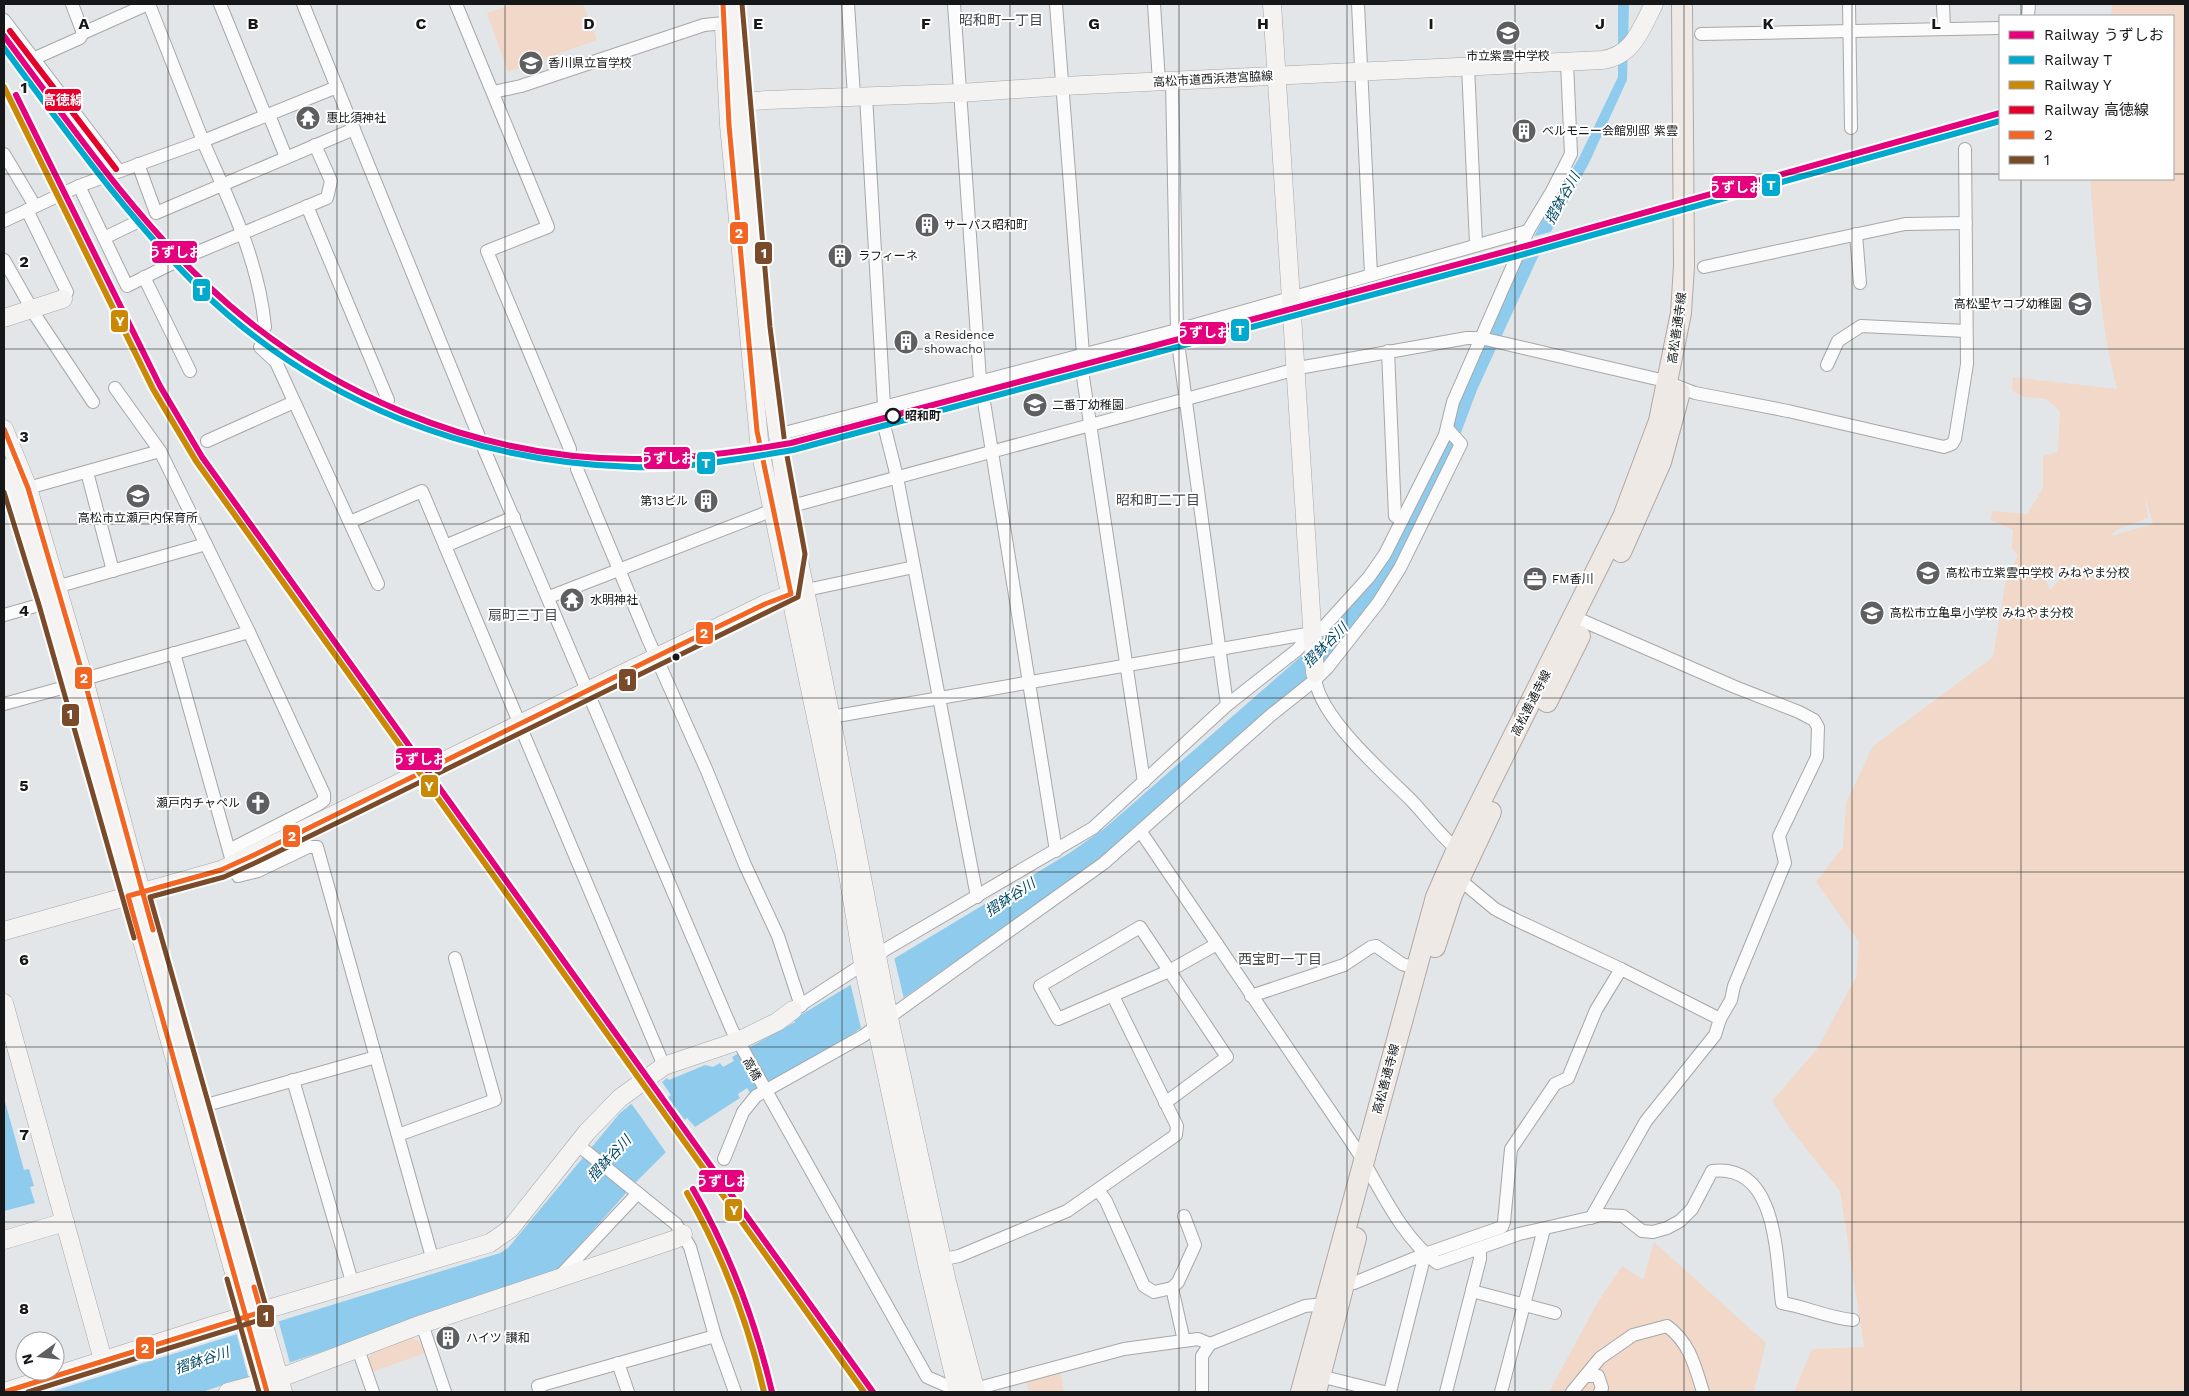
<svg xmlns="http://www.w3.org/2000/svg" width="2189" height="1396" font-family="'Work Sans','Noto Sans JP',sans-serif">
	<rect width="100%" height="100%" fill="#e3e6e8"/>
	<g fill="#f2d8c8" fill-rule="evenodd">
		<polygon points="512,4 583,4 597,40 508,72 487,13"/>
		<path d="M2112,4H2185V1392H1794L1812,1349L1864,1347L1840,1191L1792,1131L1772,1101L1817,1049L1856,977L1859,942L1816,882L1843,847L1846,803L1873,746L1993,657L2006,580L2018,555L2012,549L2013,530L1991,520L1992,511L2027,514L2043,488V456L2058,452L2060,411L2046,399L2023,397L2012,390L2013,377L2117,389C2099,320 2096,249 2090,179H2173V16H2111ZM2145,496L2153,524L2111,536L2116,530L2148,518ZM2073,564V565L2050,590L2042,573L2059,571Z"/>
		<polygon points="1654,1242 1766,1343 1754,1392 1549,1392 1599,1300 1622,1266 1643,1280"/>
		<polygon points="412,1337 420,1342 425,1353 372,1372 368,1361 372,1351"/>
		<polygon points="1060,1369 1064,1392 1029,1392 1025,1379"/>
	</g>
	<g fill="#8fcbec">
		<polygon points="1618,4 1629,4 1627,80 1589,163 1543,246 1477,390 1456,446 1401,558 1368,611 1325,664 1096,862 820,1057 818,1055 750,1093 747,1088 738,1094 740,1098 695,1127 687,1118 672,1130 679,1139 635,1183 554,1274 202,1392 50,1392 500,1253 508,1248 620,1113 645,1093 655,1107 671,1095 662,1082 667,1078 669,1080 705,1065 713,1067 720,1063 723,1067 734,1061 732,1057 795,1022 794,1019 1071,852 1105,828 1322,638 1372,582 1460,400 1523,259 1546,213 1579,158 1618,77"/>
		<polygon points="4,1098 24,1170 29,1169 34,1186 30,1187 35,1203 4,1211"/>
	</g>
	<g fill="#e3e6e8">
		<polygon points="1554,231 1546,247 1524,253 1532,237"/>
		<polygon points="894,957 904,999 861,1028 850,982"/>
		<polygon points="645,1092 655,1105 659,1102 678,1128 674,1130 665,1119 681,1141 667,1154 631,1103"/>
		<polygon points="666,1095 686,1122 680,1127 660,1100"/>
		<polygon points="278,1319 291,1367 249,1379 236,1332"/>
	</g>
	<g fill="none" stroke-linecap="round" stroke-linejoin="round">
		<defs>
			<g id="street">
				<polyline points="72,4 83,33 148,4"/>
				<path d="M149,4C168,51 186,99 205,146C231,205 259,262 265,327"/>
				<polyline points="220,4 264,112 271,120 286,157"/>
				<polyline points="303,4 484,449 732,1030 927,1377 950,1387 975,1389 1124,1349 1198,1339 1210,1344 1305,1306 1324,1304"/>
				<polyline points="456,4 548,227 487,251 570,449"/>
				<polyline points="848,4 854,96"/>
				<polyline points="954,4 980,380"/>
				<polyline points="1056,4 1083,354"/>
				<polyline points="1154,4 1159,82"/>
				<polyline points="1358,4 1371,275"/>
				<polyline points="1849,4 1851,128"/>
				<polyline points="1943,4 1944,29"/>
				<polyline points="2028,16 2029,4"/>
				<polyline points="4,20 119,171"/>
				<polyline points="1701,34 2000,28"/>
				<polyline points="33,59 80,38 83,33"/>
				<polyline points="1468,66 1476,244"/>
				<polyline points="1172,81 1177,330"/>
				<polyline points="493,92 521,86 704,25 724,23"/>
				<polyline points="866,96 884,406"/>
				<polyline points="4,154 35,206"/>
				<polyline points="138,164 156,213 354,129"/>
				<polyline points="79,186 127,286 181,259 327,198 331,181 315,145"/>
				<polyline points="307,206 388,400"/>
				<polyline points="27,210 67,292 63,299"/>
				<polyline points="4,221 79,186 203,141 337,87"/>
				<polyline points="1856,234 1860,283"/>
				<polyline points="104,238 137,222"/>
				<polyline points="4,260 37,318 93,402"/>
				<polyline points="1704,267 1905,224 1966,223"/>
				<polyline points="144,277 190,371"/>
				<polyline points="260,347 276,362 378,584"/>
				<polyline points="1179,350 1227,705"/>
				<polyline points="1388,351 1395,516 1402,520"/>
				<polyline points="1827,365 1838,341 1861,326 1966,331"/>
				<polyline points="1083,377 1144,782"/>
				<polyline points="115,388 160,451 249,632 324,794 324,800 319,804 229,850"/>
				<polyline points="984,402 1056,851"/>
				<polyline points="885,429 897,477 977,897"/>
				<polyline points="777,435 1177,330 1528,231"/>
				<polyline points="207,441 294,402"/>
				<polyline points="577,469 648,639 707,771 745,865 778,936 801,1006"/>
				<polyline points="87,472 113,571"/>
				<polyline points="28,488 160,451"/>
				<polyline points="788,507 1304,367 1467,338 1481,338 1661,380 1695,393 1788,411 1944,447 1952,444 1955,439 1967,364 1965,149"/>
				<polyline points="350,522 422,491 516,715"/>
				<polyline points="445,546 514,517"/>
				<polyline points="56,587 206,544"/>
				<polyline points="797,592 914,567"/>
				<polyline points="549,597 773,510"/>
				<polyline points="4,615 46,603"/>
				<polyline points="174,653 233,865 238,876 258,871 308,847 317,847 433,1261"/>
				<path d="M1315,673C1313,712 1384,773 1410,799C1426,815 1439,835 1457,849"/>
				<polyline points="84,679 249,632"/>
				<polyline points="4,704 69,686"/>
				<polyline points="831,717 1312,633"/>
				<polyline points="524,735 664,1066"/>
				<path d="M1141,832C1211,936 1281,1040 1352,1143C1379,1183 1397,1233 1437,1263L1519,1234L1602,1215L1623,1216L1642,1231L1653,1232L1667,1228L1680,1221L1692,1209L1712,1171C1778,1163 1776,1257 1782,1303C1807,1307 1828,1318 1853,1320"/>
				<polyline points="1459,879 1495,909 1516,920 1621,969 1720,1019 1731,1000 1734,986 1785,863 1779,836 1817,757 1818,727 1814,720 1799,712 1735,687 1574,617"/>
				<polyline points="1251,996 1344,965 1371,947 1376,946 1402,964 1415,968"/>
				<polyline points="793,1010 888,948 1093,828 1227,705 1297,650 1312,633 1321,630 1369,577 1385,554 1445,435 1453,402 1528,231 1552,191 1571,154 1567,62"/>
				<polyline points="293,1080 353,1285"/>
				<polyline points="1165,1103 1227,1057 1140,927 1040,986 1058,1019 1169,971 1217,944"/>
				<polyline points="203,1106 376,1057"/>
				<polyline points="398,1135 495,1100 455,958"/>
				<polyline points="578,1145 676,1224 690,1247 715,1336 735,1392"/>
				<polyline points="724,1159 743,1112 756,1096 863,1036 1104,863 1271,715 1315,680 1328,667 1378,603 1400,568 1461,444 1447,428"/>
				<polyline points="1098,1190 1106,1201 1144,1286 1154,1292 1172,1288 1178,1282 1195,1245 1184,1216"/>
				<polyline points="1591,1218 1646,1121 1715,1035 1720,1019"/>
				<polyline points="934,1261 959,1256 1067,1211 1176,1135 1177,1126 1113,996"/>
				<polyline points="559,1277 638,1193"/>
				<polyline points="1345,1281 1354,1283 1425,1254 1502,1227 1504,1222 1511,1149 1555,1084 1568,1078 1596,1010 1621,969"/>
				<polyline points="1172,1288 1184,1341"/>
				<polyline points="1472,1291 1555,1313"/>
				<polyline points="422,1324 445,1392"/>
				<polyline points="358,1349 373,1392"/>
				<polyline points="618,1363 628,1392"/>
				<polyline points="1320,1376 1384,1392"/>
				<polyline points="1586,1376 1598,1376 1602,1388 1600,1392"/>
				<polyline points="540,1392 538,1386 715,1336"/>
				<polyline points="1202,1392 1202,1356 1210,1344"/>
				<polyline points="1390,1392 1425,1254"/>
				<polyline points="1446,1392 1480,1259 1480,1249"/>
				<polyline points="1501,1392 1544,1229"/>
				<path d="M1572,1392L1600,1358L1633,1335L1667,1326C1690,1343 1695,1366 1703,1392"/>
			</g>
			<g id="secondary">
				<polyline points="734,4 763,328 788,507 831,717 889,1018 947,1282 976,1392"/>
				<polyline points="1272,4 1315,673"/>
				<polyline points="724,28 729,125 760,450 844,851 863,964 927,1263 958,1392"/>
				<path d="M734,107L742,102L767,100L960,93L1063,86L1602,60C1633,56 1641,29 1654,4"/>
				<polyline points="4,318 63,299"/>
				<polyline points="4,429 28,488 84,679 133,862 283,1392"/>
				<polyline points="4,468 46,603 138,926 267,1392"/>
				<polyline points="4,931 221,870 765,604 791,594 801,601"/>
				<polyline points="4,1003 103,1360"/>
				<polyline points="4,1240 65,1222"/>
				<polyline points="4,1392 214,1325 490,1243 510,1229 587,1132 620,1098 664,1066 738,1041 777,1022 793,1010"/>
				<polyline points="228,1392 280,1378 422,1324 676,1239 683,1234"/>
			</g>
			<g id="primary">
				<polyline points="1621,552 1661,462 1680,392"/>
				<polyline points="1547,702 1580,636"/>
				<polyline points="1435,947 1452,895 1491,812"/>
				<polyline points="1301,1392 1436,897 1457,849 1623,517 1659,421 1681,313 1684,266 1682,4"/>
				<polyline points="1316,1392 1356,1238"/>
			</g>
		</defs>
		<use href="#street" stroke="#a5a7a9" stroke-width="14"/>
		<use href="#secondary" stroke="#a5a7a9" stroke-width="19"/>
		<use href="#primary" stroke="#b0a8a3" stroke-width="22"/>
		<use href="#street" stroke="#fbfbfc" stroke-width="12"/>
		<use href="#secondary" stroke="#f5f3f1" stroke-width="18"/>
		<use href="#primary" stroke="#efe9e6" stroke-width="20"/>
		<defs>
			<g id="bus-1">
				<polyline points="4,429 28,488 84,679 153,930"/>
				<polyline points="4,1392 261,1312 254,1287"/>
				<polyline points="267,1392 128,896 221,870 254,855 678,646 765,604 791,594 757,431 729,125 723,4"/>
			</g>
			<g id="bus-2">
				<polyline points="4,492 39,605 134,938"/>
				<polyline points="227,1279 259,1392"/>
				<polyline points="28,1392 263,1319 268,1314 150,897 224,877 257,862 798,597 805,554 785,445 770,327 742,4"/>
			</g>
		</defs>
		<use href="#bus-1" stroke="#fff" stroke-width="9"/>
		<use href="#bus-2" stroke="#fff" stroke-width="9"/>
		<use href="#bus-1" stroke="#f26522" stroke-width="5"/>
		<use href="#bus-2" stroke="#7a4b2a" stroke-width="5"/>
		<defs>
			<g id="rail-1">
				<path d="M4,36C68,121 129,211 206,284C320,393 476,459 634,459C687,459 739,452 791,443L1526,246L2000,113"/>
				<polyline points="16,95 160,386 202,457 873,1392"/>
				<path d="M693,1189C730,1253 755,1320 772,1392"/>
			</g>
			<path id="rail-2" d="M4,48C66,131 126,216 200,289C315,402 471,462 632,467C686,469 740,459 793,450L1528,253L2000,121"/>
			<g id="rail-3">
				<polyline points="4,87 153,389 196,461 864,1392"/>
				<path d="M687,1193C723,1256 748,1322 764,1392"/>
			</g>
			<polyline id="rail-4" points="10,31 116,169"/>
		</defs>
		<use href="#rail-1" stroke="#fff" stroke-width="10"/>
		<use href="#rail-2" stroke="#fff" stroke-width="10"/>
		<use href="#rail-3" stroke="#fff" stroke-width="10"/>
		<use href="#rail-4" stroke="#fff" stroke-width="10"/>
		<use href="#rail-1" stroke="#e5007d" stroke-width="6"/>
		<use href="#rail-2" stroke="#00a9ce" stroke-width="6"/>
		<use href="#rail-3" stroke="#ca8905" stroke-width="6"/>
		<use href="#rail-4" stroke="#e4002b" stroke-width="6"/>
	</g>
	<path fill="none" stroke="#151718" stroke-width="1" stroke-opacity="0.55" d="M168,4V1392M337,4V1392M505,4V1392M674,4V1392M842,4V1392M1010,4V1392M1179,4V1392M1347,4V1392M1515,4V1392M1684,4V1392M1852,4V1392M2021,4V16M4,174H2000M2173,174H2185M2021,179V1392M4,349H2185M4,524H2185M4,698H2185M4,872H2185M4,1047H2185M4,1222H2185"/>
	<defs>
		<symbol id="school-disc" viewBox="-11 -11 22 22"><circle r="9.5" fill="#5d5f61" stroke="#fff"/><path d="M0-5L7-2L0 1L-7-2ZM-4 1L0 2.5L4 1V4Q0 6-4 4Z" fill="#fff"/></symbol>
		<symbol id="temple-disc" viewBox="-11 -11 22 22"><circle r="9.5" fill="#5d5f61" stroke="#fff"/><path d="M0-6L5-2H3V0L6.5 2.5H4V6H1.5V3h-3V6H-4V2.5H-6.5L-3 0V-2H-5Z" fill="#fff"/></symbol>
		<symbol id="building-disc" viewBox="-11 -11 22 22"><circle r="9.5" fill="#5d5f61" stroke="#fff"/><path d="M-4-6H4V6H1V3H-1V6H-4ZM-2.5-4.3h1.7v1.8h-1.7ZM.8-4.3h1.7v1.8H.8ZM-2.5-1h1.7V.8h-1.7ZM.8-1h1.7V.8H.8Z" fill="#fff"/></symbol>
		<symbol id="office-disc" viewBox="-11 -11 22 22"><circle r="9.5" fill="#5d5f61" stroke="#fff"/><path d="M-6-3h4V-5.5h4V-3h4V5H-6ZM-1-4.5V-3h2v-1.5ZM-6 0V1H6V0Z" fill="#fff"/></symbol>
		<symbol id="church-disc" viewBox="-11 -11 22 22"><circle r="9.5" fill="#5d5f61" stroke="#fff"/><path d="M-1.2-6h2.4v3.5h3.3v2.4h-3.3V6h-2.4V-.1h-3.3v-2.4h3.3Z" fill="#fff"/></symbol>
	</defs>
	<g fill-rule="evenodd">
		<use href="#school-disc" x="1494" y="19" width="28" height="28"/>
		<use href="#school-disc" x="517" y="49" width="28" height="28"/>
		<use href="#temple-disc" x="294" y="104" width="28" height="28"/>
		<use href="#building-disc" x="1510" y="117" width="28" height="28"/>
		<use href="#building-disc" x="913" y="211" width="28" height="28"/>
		<use href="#building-disc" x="826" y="242" width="28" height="28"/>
		<use href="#school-disc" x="2066" y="290" width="28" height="28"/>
		<use href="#building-disc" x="892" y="328" width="28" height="28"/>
		<use href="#school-disc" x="1021" y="391" width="28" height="28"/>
		<use href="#school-disc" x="124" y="482" width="28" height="28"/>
		<use href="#building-disc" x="692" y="487" width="28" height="28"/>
		<use href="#school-disc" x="1914" y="559" width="28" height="28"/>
		<use href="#office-disc" x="1521" y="565" width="28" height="28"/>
		<use href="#temple-disc" x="558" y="586" width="28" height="28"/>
		<use href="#school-disc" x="1858" y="599" width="28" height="28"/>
		<use href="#church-disc" x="244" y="789" width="28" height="28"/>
		<use href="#building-disc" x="434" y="1324" width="28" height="28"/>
	</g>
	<circle fill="#fff" stroke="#151718" stroke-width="2.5" cx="893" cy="416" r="7"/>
	<circle fill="#151718" stroke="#fff" stroke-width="2" cx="676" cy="657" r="4.5"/>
	<g text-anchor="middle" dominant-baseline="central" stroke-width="4" stroke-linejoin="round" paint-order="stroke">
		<g font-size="12" fill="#151718" stroke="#fff" text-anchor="start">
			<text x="1508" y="56" text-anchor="middle">市立紫雲中学校</text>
			<text x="548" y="63">香川県立盲学校</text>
			<text x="326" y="118">惠比須神社</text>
			<text x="1542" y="131">ベルモニー会館別邸 紫雲</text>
			<text x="944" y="225">サーパス昭和町</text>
			<text x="858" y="256">ラフィーネ</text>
			<text x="2062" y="304" text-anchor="end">高松聖ヤコブ幼稚園</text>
			<text x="924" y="335">a Residence<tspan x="924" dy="14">showacho</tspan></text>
			<text x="1052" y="405">二番丁幼稚園</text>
			<text x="688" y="501" text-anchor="end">第13ビル</text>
			<text x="138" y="518" text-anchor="middle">高松市立瀬戸内保育所</text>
			<text x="1946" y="573">高松市立紫雲中学校 みねやま分校</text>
			<text x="1552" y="579">FM香川</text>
			<text x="590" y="600">水明神社</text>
			<text x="1890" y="613">高松市立亀阜小学校 みねやま分校</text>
			<text x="240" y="803" text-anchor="end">瀬戸内チャペル</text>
			<text x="466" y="1338">ハイツ 讃和</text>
		</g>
		<g font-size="12" fill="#151718" stroke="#fff">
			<text transform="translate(1213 79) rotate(-3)">高松市道西浜港宮脇線</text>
			<text transform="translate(1677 328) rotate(-82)">高松善通寺線</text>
			<text transform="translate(1531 703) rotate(-63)">高松善通寺線</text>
			<text transform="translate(752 1069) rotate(61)">高橋</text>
			<text transform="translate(1386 1079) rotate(-75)">高松善通寺線</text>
		</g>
		<g font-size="12" font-weight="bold" fill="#151718" stroke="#fff" text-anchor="start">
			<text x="905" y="416">昭和町</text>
		</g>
		<g font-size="14" fill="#44484b" stroke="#fff">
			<text x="1001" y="20">昭和町一丁目</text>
			<text x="1158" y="500">昭和町二丁目</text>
			<text x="523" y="615">扇町三丁目</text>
			<text x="1280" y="959">西宝町一丁目</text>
		</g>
		<g font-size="14" font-style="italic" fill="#004967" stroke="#fff">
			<text transform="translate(1562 198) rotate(-61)">摺鉢谷川</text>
			<text transform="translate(1325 645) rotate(-45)">摺鉢谷川</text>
			<text transform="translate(1010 897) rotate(-33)">摺鉢谷川</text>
			<text transform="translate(609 1158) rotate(-47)">摺鉢谷川</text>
			<text transform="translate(202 1360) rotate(-18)">摺鉢谷川</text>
		</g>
	</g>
	<g font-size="16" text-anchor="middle" font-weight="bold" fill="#151718" stroke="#fff" stroke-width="4" stroke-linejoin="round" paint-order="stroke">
		<text x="84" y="29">A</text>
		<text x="253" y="29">B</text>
		<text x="421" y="29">C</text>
		<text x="589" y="29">D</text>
		<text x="758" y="29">E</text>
		<text x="926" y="29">F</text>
		<text x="1094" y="29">G</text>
		<text x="1263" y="29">H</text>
		<text x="1431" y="29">I</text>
		<text x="1600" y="29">J</text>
		<text x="1768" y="29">K</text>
		<text x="1936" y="29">L</text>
		<text x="24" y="93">1</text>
		<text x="24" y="267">2</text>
		<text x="24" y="442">3</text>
		<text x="24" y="616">4</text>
		<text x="24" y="791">5</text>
		<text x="24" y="965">6</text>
		<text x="24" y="1140">7</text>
		<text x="24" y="1314">8</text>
	</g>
	<g stroke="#fff" stroke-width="2">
		<rect x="44" y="88" width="38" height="24" rx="5" fill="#e4002b"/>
		<rect x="1761" y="173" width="20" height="24" rx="5" fill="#00a9ce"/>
		<rect x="1711" y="175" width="47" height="24" rx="5" fill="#e5007d"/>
		<rect x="729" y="221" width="20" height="24" rx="5" fill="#f26522"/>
		<rect x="151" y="240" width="47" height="24" rx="5" fill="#e5007d"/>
		<rect x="754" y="241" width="19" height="24" rx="5" fill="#7a4b2a"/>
		<rect x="192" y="278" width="19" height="24" rx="5" fill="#00a9ce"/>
		<rect x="110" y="309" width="19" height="24" rx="5" fill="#ca8905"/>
		<rect x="1230" y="318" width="20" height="24" rx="5" fill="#00a9ce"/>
		<rect x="1179" y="321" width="48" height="24" rx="5" fill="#e5007d"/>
		<rect x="643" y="446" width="48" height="24" rx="5" fill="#e5007d"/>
		<rect x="696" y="451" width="20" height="24" rx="5" fill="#00a9ce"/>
		<rect x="695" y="621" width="19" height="24" rx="5" fill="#f26522"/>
		<rect x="74" y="666" width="19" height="24" rx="5" fill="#f26522"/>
		<rect x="618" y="668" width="19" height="24" rx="5" fill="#7a4b2a"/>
		<rect x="61" y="703" width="19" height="24" rx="5" fill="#7a4b2a"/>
		<rect x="395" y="747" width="48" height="24" rx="5" fill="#e5007d"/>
		<rect x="420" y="774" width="19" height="24" rx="5" fill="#ca8905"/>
		<rect x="282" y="824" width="19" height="24" rx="5" fill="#f26522"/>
		<rect x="698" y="1169" width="47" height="24" rx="5" fill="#e5007d"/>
		<rect x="724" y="1198" width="19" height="24" rx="5" fill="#ca8905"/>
		<rect x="256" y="1304" width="19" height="24" rx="5" fill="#7a4b2a"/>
		<rect x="135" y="1336" width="20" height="24" rx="5" fill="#f26522"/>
	</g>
	<g font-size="14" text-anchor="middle" font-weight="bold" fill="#fff">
		<text x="63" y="105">高徳線</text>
		<text x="1771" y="190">T</text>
		<text x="1735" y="192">うずしお</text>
		<text x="739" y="238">2</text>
		<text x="175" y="257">うずしお</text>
		<text x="764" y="258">1</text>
		<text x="201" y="295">T</text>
		<text x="120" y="326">Y</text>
		<text x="1240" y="335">T</text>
		<text x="1203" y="337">うずしお</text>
		<text x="667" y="463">うずしお</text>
		<text x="706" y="468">T</text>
		<text x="704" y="638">2</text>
		<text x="84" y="683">2</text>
		<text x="628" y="685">1</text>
		<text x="70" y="719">1</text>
		<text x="419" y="764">うずしお</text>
		<text x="429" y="791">Y</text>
		<text x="292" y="841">2</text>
		<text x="722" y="1186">うずしお</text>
		<text x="734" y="1215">Y</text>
		<text x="266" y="1321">1</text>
		<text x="145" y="1353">2</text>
	</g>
	<rect width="2189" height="1396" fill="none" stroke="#151718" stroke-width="10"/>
	<rect x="1999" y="15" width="175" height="165" fill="#ffffff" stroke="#a1a2a3"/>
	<rect x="2009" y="31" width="25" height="8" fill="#e5007d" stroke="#a1a2a3"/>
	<text x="2044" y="40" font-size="15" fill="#151718">Railway うずしお</text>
	<rect x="2009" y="56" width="25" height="8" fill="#00a9ce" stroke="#a1a2a3"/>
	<text x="2044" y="65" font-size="15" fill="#151718">Railway T</text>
	<rect x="2009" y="81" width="25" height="8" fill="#ca8905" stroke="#a1a2a3"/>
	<text x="2044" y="90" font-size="15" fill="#151718">Railway Y</text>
	<rect x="2009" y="106" width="25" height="8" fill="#e4002b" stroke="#a1a2a3"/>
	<text x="2044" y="115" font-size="15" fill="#151718">Railway 高徳線</text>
	<rect x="2009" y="131" width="25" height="8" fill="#f26522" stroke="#a1a2a3"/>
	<text x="2044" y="140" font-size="15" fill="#151718">2</text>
	<rect x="2009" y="156" width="25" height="8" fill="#7a4b2a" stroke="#a1a2a3"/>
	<text x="2044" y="165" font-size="15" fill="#151718">1</text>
	<g transform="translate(40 1356) rotate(255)"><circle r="24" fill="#ffffff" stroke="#a1a2a3"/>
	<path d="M0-4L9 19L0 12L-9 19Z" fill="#5d5f61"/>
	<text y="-8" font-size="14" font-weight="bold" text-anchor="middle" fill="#151718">N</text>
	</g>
</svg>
